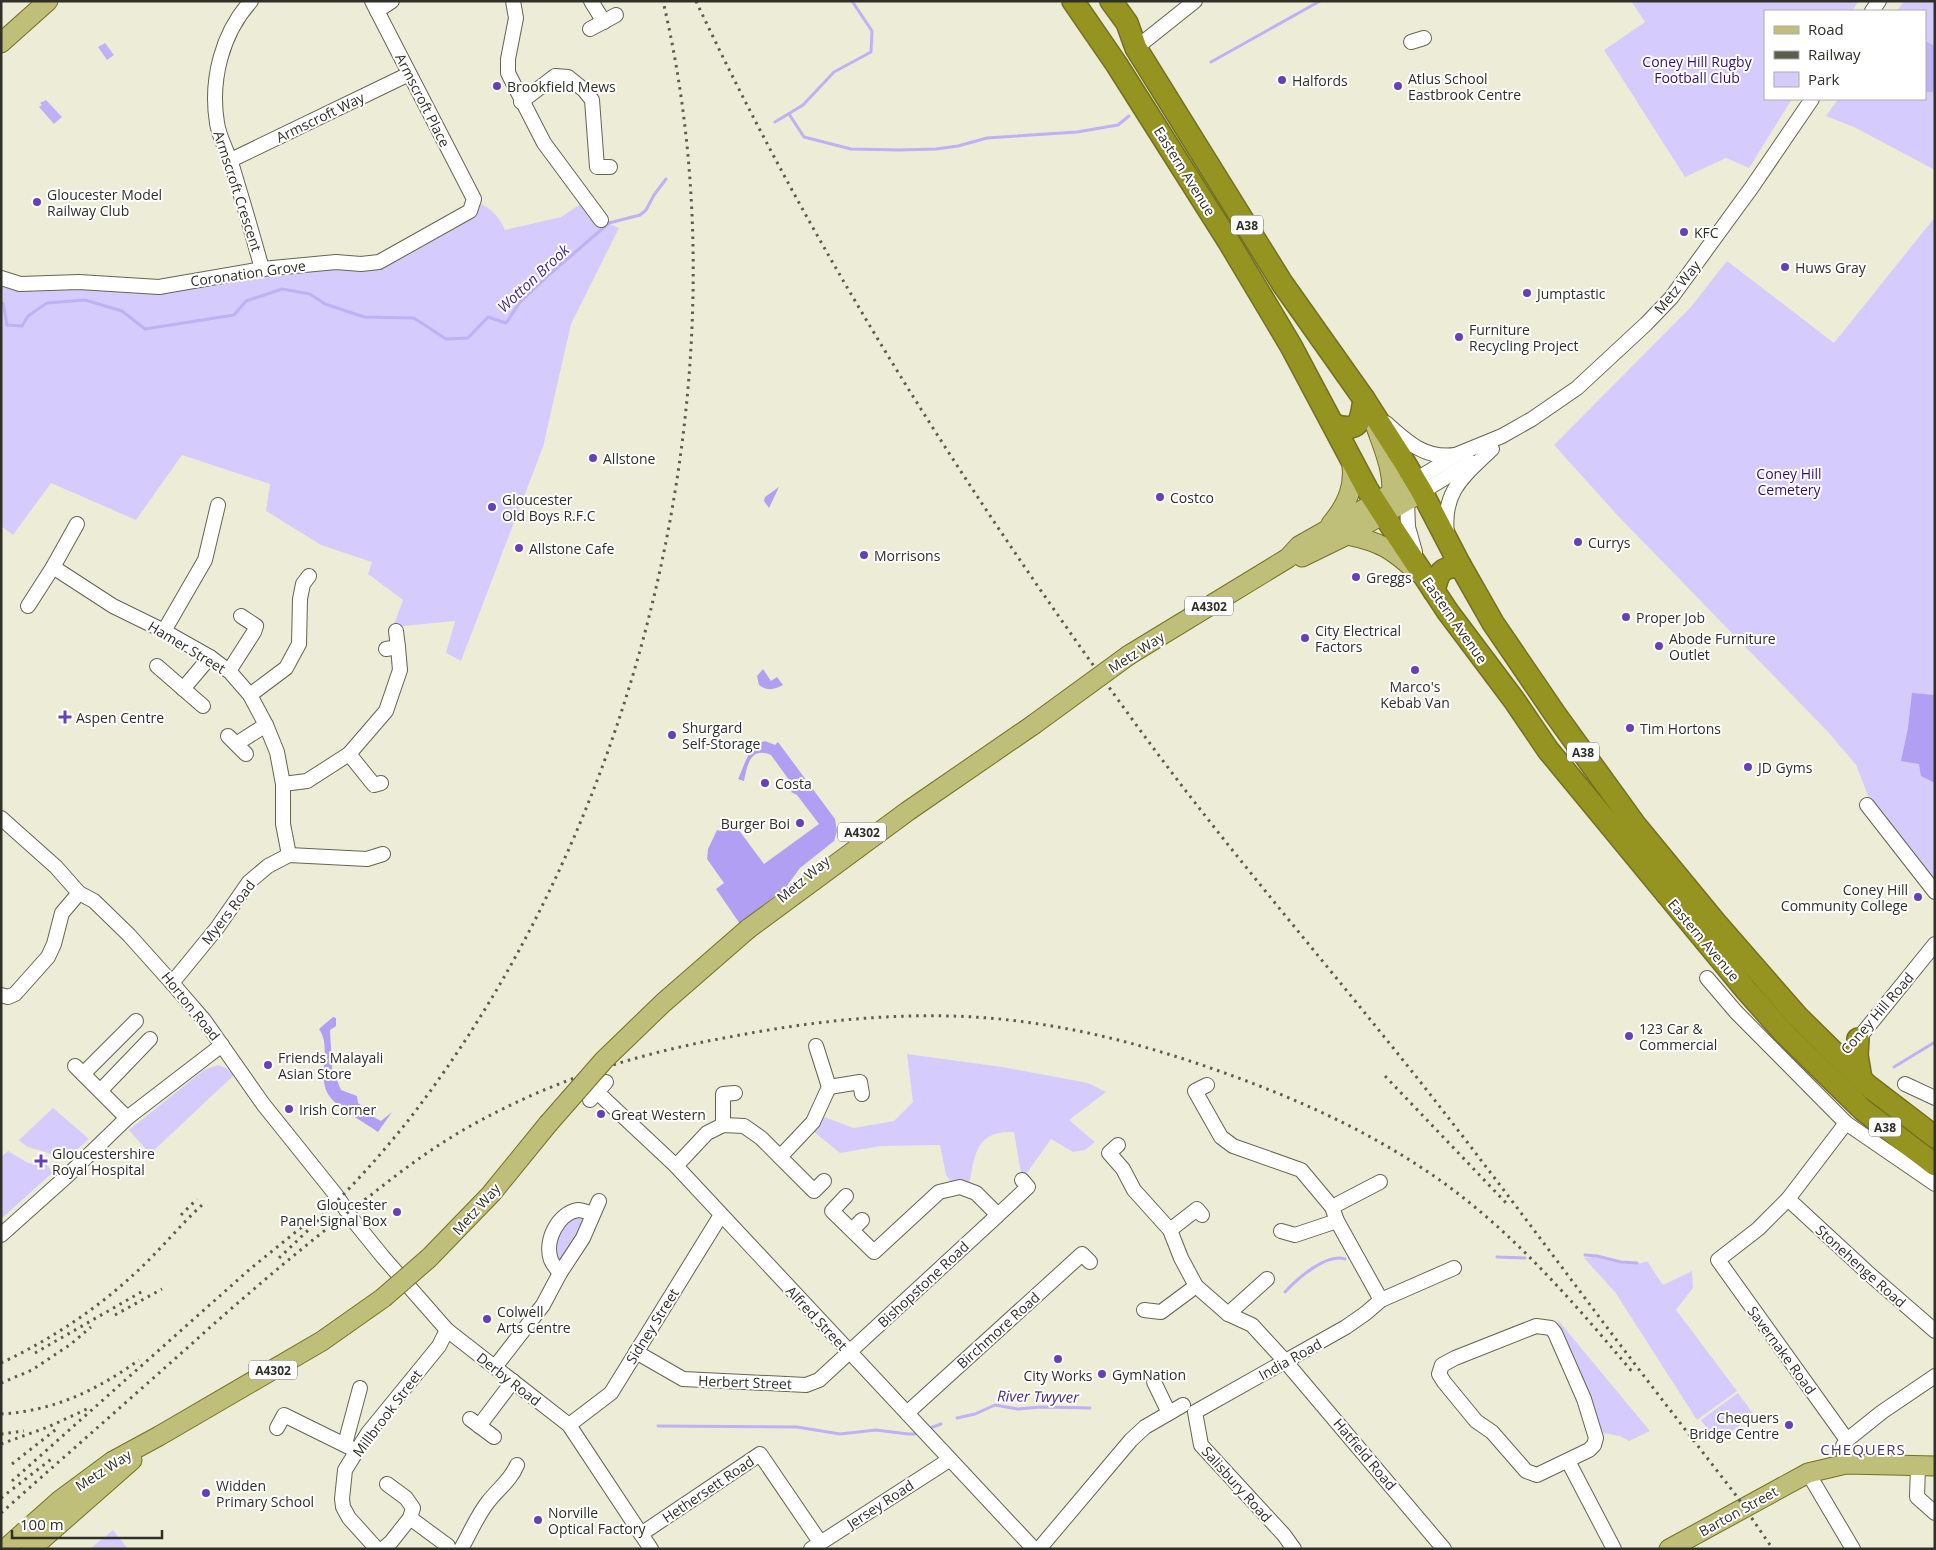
<svg xmlns="http://www.w3.org/2000/svg" width="1936" height="1550" font-family="'Open Sans',sans-serif">
	<rect width="100%" height="100%" fill="#ededd7"/>
	<g fill="#d5ccfd">
		<polygon points="1631,1 1859,1 1852,11 1765,11 1765,99 1792,99 1749,168 1726,158 1685,177 1604,50 1645,22"/>
		<polygon points="1904,1 1935,1 1935,170 1854,127 1826,116 1838,99 1925,99 1925,11 1897,11"/>
		<path d="M474,199C487,207 499,214 505,230L561,217L585,201L601,220L619,228L571,324L543,447L461,661L446,653L455,621L393,627L403,600L368,574L372,562L321,545L266,511L270,484L182,455L136,520L51,483L13,535L1,526V278L159,287L361,264L470,212Z"/>
		<polygon points="1935,217 1935,884 1869,798 1856,765 1829,733 1619,517 1554,445 1690,308 1727,261 1834,343"/>
		<path d="M907,1054L1002,1067L1088,1083L1106,1092L1069,1120L1095,1142L1085,1150L1073,1152L1051,1139L1022,1180L1014,1132C973,1130 975,1158 968,1190L955,1188L946,1175L940,1145L881,1146L840,1153L808,1127L816,1114L854,1128L894,1121L913,1102Z"/>
		<polygon points="218,1065 226,1068 234,1075 150,1154 129,1130 204,1070"/>
		<path d="M53,1108L89,1139L66,1159C59,1159 56,1157 50,1154C38,1148 30,1151 19,1140Z"/>
		<polygon points="8,1151 28,1163 47,1165 51,1170 51,1174 1,1219 1,1157"/>
		<path d="M580,1216L586,1218L578,1235L560,1263C552,1250 556,1229 569,1220C572,1218 576,1217 580,1216Z"/>
		<path d="M1593,1257C1612,1260 1629,1269 1647,1261L1663,1285L1692,1271L1693,1288L1676,1310L1737,1391L1697,1420L1615,1292L1584,1258Z"/>
		<polygon points="1557,1319 1650,1431 1629,1441 1620,1436 1597,1432 1588,1399"/>
		<polygon points="1738,1393 1754,1415 1717,1442 1701,1420"/>
		<polygon points="113,1530 128,1549 90,1549"/>
	</g>
	<g fill="#b09ff3">
		<polygon points="779,487 769,508 764,501 765,497"/>
		<path d="M763,669L771,681L777,677L783,685C774,690 767,691 759,685L757,676Z"/>
		<polygon points="1912,693 1935,695 1935,783 1921,776 1919,764 1901,761 1908,728"/>
		<path d="M765,741L775,745L778,742L835,819L837,831L834,841L800,868L786,887L740,924L716,889L724,883L707,859L708,849L717,830L720,831L723,825L725,823L738,829L764,864L819,824L797,795L791,792L793,790L789,780L771,755C750,746 747,766 744,781L738,779C745,765 748,746 765,741Z"/>
		<path d="M333,1017L336,1018V1026L330,1030L332,1068L341,1090L357,1096L358,1103L362,1106L368,1114L381,1121L392,1112L378,1132C365,1123 338,1108 330,1097C315,1077 333,1049 319,1029Z"/>
	</g>
	<g fill="#beb1f5">
		<polygon points="1927,42 1935,46 1935,92 1925,92 1925,43"/>
		<polygon points="105,43 114,55 107,60 98,47"/>
		<polygon points="46,100 62,117 54,124 39,107 42,105 40,103"/>
	</g>
	<g fill="none" stroke-linecap="round" stroke-linejoin="round">
		<g stroke="#beb1f5" stroke-width="3">
			<polyline points="1211,62 1320,1"/>
			<polyline points="789,114 804,137 851,149 899,150 936,149 958,146 987,138 1077,132 1118,125 1129,116"/>
			<polyline points="775,122 803,105 834,72 871,52 872,31 852,1"/>
			<polyline points="1,303 3,303 7,325 22,326 28,316 47,303 85,300 122,311 145,329 234,315 246,301 282,289 310,294 325,304 364,317 414,318 446,339 468,338 488,317 506,323 520,302 551,273 609,223 640,215 646,210 654,195 666,179"/>
			<polyline points="1894,1067 1935,1042"/>
			<polyline points="1585,1255 1597,1256 1621,1262 1637,1263"/>
			<polyline points="1497,1257 1525,1258"/>
			<path d="M1285,1292C1297,1279 1326,1253 1345,1259"/>
			<polyline points="957,1418 975,1414 995,1405 1018,1409 1041,1407 1090,1408"/>
			<polyline points="658,1426 797,1427 840,1434 876,1430 908,1434 915,1434"/>
			<polyline points="930,1428 941,1424"/>
		</g>
		<defs>
			<g id="minor">
				<path d="M251,1C222,33 210,80 217,123C219,138 229,154 233,169C243,202 253,236 262,269"/>
				<polyline points="513,1 516,18 508,59 508,73 544,143 601,220"/>
				<polyline points="591,1 604,22"/>
				<polyline points="377,11 392,1"/>
				<polyline points="1872,11 1879,1"/>
				<polyline points="590,29 616,15"/>
				<polyline points="1411,42 1424,38"/>
				<polyline points="1136,48 1195,1"/>
				<polyline points="521,102 555,76 568,77 584,90 592,100 597,167 610,167"/>
				<polyline points="231,160 409,74"/>
				<polyline points="1,278 20,284 79,282 159,287 262,269 336,262 361,264 379,262 470,211 474,199 372,1"/>
				<path d="M1386,423C1407,442 1425,459 1455,455"/>
				<polyline points="1422,492 1471,462"/>
				<path d="M1447,534C1442,491 1464,476 1492,449"/>
				<polyline points="1415,552 1408,527 1407,501 1409,492 1415,480 1458,454 1502,436 1532,419 1577,388 1646,324 1671,298 1752,187 1812,99"/>
				<polyline points="53,567 113,606 164,631 210,657 230,672 250,695 266,725 277,752 283,784 283,824 289,855"/>
				<polyline points="28,606 53,567 77,524"/>
				<polyline points="164,631 205,560 218,505"/>
				<polyline points="396,631 398,647"/>
				<polyline points="157,666 203,706"/>
				<polyline points="229,671 254,632 256,626 241,616"/>
				<polyline points="183,689 210,657"/>
				<polyline points="250,695 286,668 299,644 300,599 303,584 309,576"/>
				<polyline points="228,736 246,754"/>
				<polyline points="236,744 266,725"/>
				<polyline points="349,754 374,785 381,783"/>
				<polyline points="283,784 307,781 349,754 386,711 400,670 398,647 386,649"/>
				<polyline points="1867,805 1935,892"/>
				<polyline points="1,818 56,867 79,893 94,901 129,935 172,983 204,1020 263,1104 336,1195 353,1220 383,1257 447,1330 569,1425 651,1549"/>
				<polyline points="1707,978 1736,1012 1846,1123 1935,1184"/>
				<polyline points="172,983 217,928 249,882 268,866 289,855 367,859 383,854"/>
				<polyline points="1,995 8,997 15,994 48,957 54,944 62,913 79,893"/>
				<polyline points="1854,1044 1935,944"/>
				<polyline points="75,1066 127,1118"/>
				<polyline points="83,1074 136,1021"/>
				<polyline points="1905,1084 1935,1098"/>
				<polyline points="1207,1085 1195,1091 1221,1137 1233,1146 1301,1170 1332,1207 1337,1221 1381,1300"/>
				<polyline points="829,1087 860,1082 862,1094"/>
				<polyline points="101,1090 150,1039"/>
				<polyline points="597,1092 676,1166 1034,1549"/>
				<polyline points="590,1100 606,1082"/>
				<polyline points="1846,1123 1788,1199 1758,1229 1718,1260 1847,1440"/>
				<polyline points="723,1125 723,1094 735,1093"/>
				<polyline points="1118,1145 1109,1153 1123,1169 1134,1190 1170,1230 1181,1258 1196,1286 1228,1314 1252,1325 1285,1361 1444,1549"/>
				<polyline points="780,1157 813,1122 829,1087 816,1046"/>
				<polyline points="676,1166 707,1133 723,1125 744,1126 761,1138 814,1191 824,1181"/>
				<polyline points="846,1196 832,1211 874,1252 939,1192 960,1187 976,1193 998,1215 1028,1187 1022,1180"/>
				<polyline points="1788,1199 1867,1272 1935,1331"/>
				<polyline points="1332,1207 1380,1182"/>
				<polyline points="852,1230 862,1220"/>
				<polyline points="1170,1230 1197,1209 1202,1215"/>
				<polyline points="1281,1231 1295,1235 1337,1221"/>
				<polyline points="1,1235 67,1176 127,1118 222,1045"/>
				<path d="M560,1273C557,1269 553,1265 551,1260C544,1241 558,1213 578,1210C583,1210 589,1213 593,1214"/>
				<polyline points="1144,1310 1161,1312 1196,1286"/>
				<polyline points="1228,1314 1267,1279"/>
				<polygon points="1536,1326 1551,1328 1555,1333 1584,1399 1596,1438 1594,1445 1589,1450 1537,1475 1526,1471 1492,1432 1476,1421 1444,1382 1439,1374 1442,1365 1455,1358"/>
				<polyline points="636,1352 683,1379 806,1385 819,1380 998,1215"/>
				<polyline points="495,1367 543,1305 560,1273 583,1238 599,1201"/>
				<polyline points="1154,1382 1169,1413"/>
				<polyline points="907,1413 1082,1254 1090,1262"/>
				<polyline points="470,1419 494,1437"/>
				<polyline points="569,1425 611,1393 721,1215"/>
				<polyline points="479,1426 513,1381"/>
				<polyline points="277,1428 284,1415 357,1451"/>
				<polyline points="345,1444 360,1388"/>
				<polyline points="1568,1461 1614,1549"/>
				<polyline points="1846,1464 1843,1446 1847,1440 1882,1412 1935,1376"/>
				<polyline points="1918,1466 1917,1497 1935,1513"/>
				<polyline points="1808,1473 1853,1549"/>
				<polyline points="387,1484 406,1498 413,1508 410,1518 448,1546"/>
				<polyline points="641,1534 760,1454 820,1542"/>
				<polyline points="377,1549 349,1518 343,1507 342,1499 345,1470 368,1433 439,1346 447,1330"/>
				<polyline points="383,1549 391,1542 410,1518"/>
				<path d="M461,1549C470,1533 477,1516 488,1502C498,1489 511,1480 517,1465"/>
				<polyline points="811,1549 949,1460"/>
				<polyline points="1039,1549 1131,1440 1145,1427 1183,1405"/>
				<polyline points="1294,1549 1284,1535 1201,1445 1195,1412 1346,1327 1366,1313 1381,1300 1454,1268"/>
			</g>
			<g id="major">
				<polyline points="1,43 48,1"/>
				<path d="M1375,424C1383,447 1397,477 1390,502"/>
				<path d="M1331,524C1348,504 1356,484 1351,458"/>
				<path d="M1347,535C1381,542 1392,549 1417,572"/>
				<polyline points="1302,557 1347,535 1422,492"/>
				<polyline points="1129,655 1288,558 1299,546 1415,480"/>
				<polyline points="748,929 908,811 1033,725"/>
				<polyline points="429,1258 491,1194 548,1124"/>
				<polyline points="5,1549 59,1501 113,1461 159,1436 322,1341 383,1298"/>
				<polyline points="31,1549 132,1460"/>
				<polyline points="1669,1549 1808,1473 1846,1464 1935,1466"/>
			</g>
			<g id="highway">
				<polyline points="1073,1 1117,65 1229,242 1291,346 1367,489 1391,526 1448,612 1514,700 1548,750 1746,990 1784,1033 1863,1110 1935,1165"/>
				<polyline points="1111,1 1127,23 1136,48 1282,283 1364,399 1403,460 1422,492 1460,565 1493,623 1555,714 1636,826 1715,922 1797,1016 1867,1085 1935,1137"/>
				<path d="M1334,425C1360,433 1361,421 1364,399"/>
				<path d="M1434,591C1439,571 1440,569 1460,565"/>
				<polyline points="1858,1039 1857,1055 1861,1079"/>
			</g>
		</defs>
		<use href="#minor" stroke="#646552" stroke-width="16"/>
		<use href="#major" stroke="#727122" stroke-width="21"/>
		<use href="#highway" stroke="#727122" stroke-width="24"/>
		<use href="#minor" stroke="#fff" stroke-width="14"/>
		<use href="#major" stroke="#c0bf79" stroke-width="19"/>
		<use href="#highway" stroke="#969420" stroke-width="21"/>
		<g stroke="#5c5d51" stroke-width="3" stroke-dasharray="2.5 5" stroke-linecap="butt">
			<path d="M696,1C817,259 972,500 1140,730C1228,850 1326,963 1418,1079C1475,1151 1530,1225 1585,1298C1634,1364 1685,1429 1735,1494C1748,1512 1760,1531 1773,1549"/>
			<polyline points="1385,1076 1509,1206"/>
			<polyline points="181,1215 197,1199"/>
			<path d="M279,1258C331,1209 381,1158 423,1101C646,801 749,366 663,1"/>
			<polyline points="115,1315 162,1289"/>
			<polyline points="35,1353 143,1291"/>
			<path d="M1,1363C48,1341 94,1311 132,1276C157,1254 178,1227 202,1205"/>
			<polyline points="1,1383 32,1370 71,1344 91,1327"/>
			<path d="M1,1414C54,1411 97,1390 139,1360"/>
			<polyline points="1,1434 24,1431"/>
			<polyline points="1,1444 48,1427 87,1409"/>
			<polyline points="12,1464 59,1427"/>
			<polyline points="12,1481 250,1269 308,1222"/>
			<polyline points="1,1498 54,1457"/>
			<path d="M1,1513C73,1449 145,1386 216,1322C266,1278 317,1235 371,1195C401,1171 432,1148 465,1129C551,1080 638,1053 735,1036C834,1017 939,1008 1039,1024C1106,1034 1170,1053 1233,1076C1299,1100 1363,1129 1422,1168C1505,1222 1571,1299 1634,1374"/>
		</g>
		<defs>
			<g id="major-bridge">
				<polyline points="1033,725 1129,655"/>
				<polyline points="548,1124 604,1060 663,1003 748,929"/>
				<polyline points="383,1298 429,1258"/>
			</g>
		</defs>
		<use href="#major-bridge" stroke="#727122" stroke-width="21" stroke-linecap="butt"/>
		<use href="#major-bridge" stroke="#c0bf79" stroke-width="19"/>
	</g>
	<g fill="#6640b8" stroke="#fff" stroke-width="2">
		<circle cx="1282" cy="80" r="5"/>
		<circle cx="497" cy="86" r="5"/>
		<circle cx="1398" cy="86" r="5"/>
		<circle cx="37" cy="202" r="5"/>
		<circle cx="1684" cy="232" r="5"/>
		<circle cx="1785" cy="267" r="5"/>
		<circle cx="1527" cy="293" r="5"/>
		<circle cx="1459" cy="337" r="5"/>
		<circle cx="593" cy="458" r="5"/>
		<circle cx="1160" cy="497" r="5"/>
		<circle cx="492" cy="507" r="5"/>
		<circle cx="1578" cy="542" r="5"/>
		<circle cx="519" cy="548" r="5"/>
		<circle cx="864" cy="555" r="5"/>
		<circle cx="1356" cy="577" r="5"/>
		<circle cx="1626" cy="617" r="5"/>
		<circle cx="1305" cy="638" r="5"/>
		<circle cx="1659" cy="646" r="5"/>
		<circle cx="1415" cy="670" r="5"/>
		<path d="M62.5 709.5h5v5h5v5h-5v5h-5v-5h-5v-5h5z"/>
		<circle cx="1630" cy="728" r="5"/>
		<circle cx="672" cy="735" r="5"/>
		<circle cx="1748" cy="767" r="5"/>
		<circle cx="765" cy="783" r="5"/>
		<circle cx="800" cy="823" r="5"/>
		<circle cx="1918" cy="897" r="5"/>
		<circle cx="1629" cy="1036" r="5"/>
		<circle cx="268" cy="1065" r="5"/>
		<circle cx="289" cy="1109" r="5"/>
		<circle cx="601" cy="1114" r="5"/>
		<path d="M38.5 1153.5h5v5h5v5h-5v5h-5v-5h-5v-5h5z"/>
		<circle cx="397" cy="1212" r="5"/>
		<circle cx="487" cy="1319" r="5"/>
		<circle cx="1058" cy="1359" r="5"/>
		<circle cx="1102" cy="1374" r="5"/>
		<circle cx="1789" cy="1425" r="5"/>
		<circle cx="206" cy="1493" r="5"/>
		<circle cx="538" cy="1520" r="5"/>
	</g>
	<g text-anchor="middle" dominant-baseline="central" stroke-width="4" stroke-linejoin="round" paint-order="stroke">
		<g fill="#fff" stroke="#6d6e68" stroke-width="1">
			<rect x="1231" y="215.5" width="32" height="19" rx="4"/>
			<rect x="1185" y="596.5" width="48" height="19" rx="4"/>
			<rect x="1567" y="742.5" width="32" height="19" rx="4"/>
			<rect x="838" y="822.5" width="48" height="19" rx="4"/>
			<rect x="1869" y="1117.5" width="32" height="19" rx="4"/>
			<rect x="249" y="1360.5" width="48" height="19" rx="4"/>
		</g>
		<g font-size="12" font-weight="bold" fill="#2f3027">
			<text x="1247" y="225">A38</text>
			<text x="1209" y="606">A4302</text>
			<text x="1583" y="752">A38</text>
			<text x="862" y="832">A4302</text>
			<text x="1885" y="1127">A38</text>
			<text x="273" y="1370">A4302</text>
		</g>
		<g font-size="14" fill="#360f72" stroke="#fff">
			<text x="1697" y="61">Coney Hill Rugby<tspan x="1697" dy="16">Football Club</tspan></text>
			<text x="1789" y="473">Coney Hill<tspan x="1789" dy="16">Cemetery</tspan></text>
		</g>
		<g font-size="14" fill="#2f3027" stroke="#fff" text-anchor="start">
			<text x="1408" y="78">Atlus School<tspan x="1408" dy="16">Eastbrook Centre</tspan></text>
			<text x="1292" y="80">Halfords</text>
			<text x="507" y="86">Brookfield Mews</text>
			<text x="47" y="194">Gloucester Model<tspan x="47" dy="16">Railway Club</tspan></text>
			<text x="1694" y="232">KFC</text>
			<text x="1795" y="267">Huws Gray</text>
			<text x="1537" y="293">Jumptastic</text>
			<text x="1469" y="329">Furniture<tspan x="1469" dy="16">Recycling Project</tspan></text>
			<text x="603" y="458">Allstone</text>
			<text x="1170" y="497">Costco</text>
			<text x="502" y="499">Gloucester<tspan x="502" dy="16">Old Boys R.F.C</tspan></text>
			<text x="1588" y="542">Currys</text>
			<text x="529" y="548">Allstone Cafe</text>
			<text x="874" y="555">Morrisons</text>
			<text x="1366" y="577">Greggs</text>
			<text x="1636" y="617">Proper Job</text>
			<text x="1315" y="630">City Electrical<tspan x="1315" dy="16">Factors</tspan></text>
			<text x="1669" y="638">Abode Furniture<tspan x="1669" dy="16">Outlet</tspan></text>
			<text x="1415" y="686" text-anchor="middle">Marco's<tspan x="1415" dy="16">Kebab Van</tspan></text>
			<text x="76" y="717">Aspen Centre</text>
			<text x="682" y="727">Shurgard<tspan x="682" dy="16">Self-Storage</tspan></text>
			<text x="1640" y="728">Tim Hortons</text>
			<text x="1758" y="767">JD Gyms</text>
			<text x="775" y="783">Costa</text>
			<text x="790" y="823" text-anchor="end">Burger Boi</text>
			<text x="1908" y="889" text-anchor="end">Coney Hill<tspan x="1908" dy="16">Community College</tspan></text>
			<text x="1639" y="1028">123 Car &amp;<tspan x="1639" dy="16">Commercial</tspan></text>
			<text x="278" y="1057">Friends Malayali<tspan x="278" dy="16">Asian Store</tspan></text>
			<text x="299" y="1109">Irish Corner</text>
			<text x="611" y="1114">Great Western</text>
			<text x="52" y="1153">Gloucestershire<tspan x="52" dy="16">Royal Hospital</tspan></text>
			<text x="387" y="1204" text-anchor="end">Gloucester<tspan x="387" dy="16">Panel Signal Box</tspan></text>
			<text x="497" y="1311">Colwell<tspan x="497" dy="16">Arts Centre</tspan></text>
			<text x="1112" y="1374">GymNation</text>
			<text x="1058" y="1375" text-anchor="middle">City Works</text>
			<text x="1779" y="1417" text-anchor="end">Chequers<tspan x="1779" dy="16">Bridge Centre</tspan></text>
			<text x="216" y="1485">Widden<tspan x="216" dy="16">Primary School</tspan></text>
			<text x="548" y="1512">Norville<tspan x="548" dy="16">Optical Factory</tspan></text>
		</g>
		<g font-size="14" fill="#2f3027" stroke="#fff">
			<text transform="translate(423 100) rotate(63)">Armscroft Place</text>
			<text transform="translate(320 117) rotate(-26)">Armscroft Way</text>
			<text transform="translate(1185 171) rotate(58)">Eastern Avenue</text>
			<text transform="translate(238 191) rotate(72)">Armscroft Crescent</text>
			<text transform="translate(248 273) rotate(-8)">Coronation Grove</text>
			<text transform="translate(1677 287) rotate(-51)">Metz Way</text>
			<text transform="translate(1455 620) rotate(55)">Eastern Avenue</text>
			<text transform="translate(187 647) rotate(31)">Hamer Street</text>
			<text transform="translate(1136 652) rotate(-33)">Metz Way</text>
			<text transform="translate(803 879) rotate(-40)">Metz Way</text>
			<text transform="translate(228 912) rotate(-52)">Myers Road</text>
			<text transform="translate(1704 940) rotate(50)">Eastern Avenue</text>
			<text transform="translate(191 1006) rotate(51)">Horton Road</text>
			<text transform="translate(1877 1013) rotate(-49)">Coney Hill Road</text>
			<text transform="translate(476 1209) rotate(-48)">Metz Way</text>
			<text transform="translate(1861 1266) rotate(42)">Stonehenge Road</text>
			<text transform="translate(923 1284) rotate(-43)">Bishopstone Road</text>
			<text transform="translate(817 1318) rotate(47)">Alfred Street</text>
			<text transform="translate(652 1326) rotate(-58)">Sidney Street</text>
			<text transform="translate(998 1330) rotate(-42)">Birchmore Road</text>
			<text transform="translate(1782 1350) rotate(54)">Savernake Road</text>
			<text transform="translate(1290 1359) rotate(-29)">India Road</text>
			<text transform="translate(509 1379) rotate(38)">Derby Road</text>
			<text transform="translate(745 1382) rotate(2)">Herbert Street</text>
			<text transform="translate(387 1413) rotate(-53)">Millbrook Street</text>
			<text transform="translate(1365 1454) rotate(50)">Hatfield Road</text>
			<text transform="translate(103 1470) rotate(-33)">Metz Way</text>
			<text transform="translate(1237 1484) rotate(48)">Salisbury Road</text>
			<text transform="translate(708 1489) rotate(-34)">Hethersett Road</text>
			<text transform="translate(880 1504) rotate(-33)">Jersey Road</text>
			<text transform="translate(1738 1511) rotate(-29)">Barton Street</text>
		</g>
		<g font-size="15" font-style="italic" fill="#482988" stroke="#fff">
			<text transform="translate(533 278) rotate(-43)">Wotton Brook</text>
			<text transform="translate(1038 1396) rotate(1)">River Twyver</text>
		</g>
		<g font-size="15" letter-spacing="1" fill="#463773" stroke="#fff">
			<text x="1863" y="1449">CHEQUERS</text>
		</g>
	</g>
	<rect width="1936" height="1550" fill="none" stroke="#2f3027" stroke-width="5"/>
	<rect x="1764" y="10" width="162" height="90" fill="#ffffff" stroke="#acaca9"/>
	<rect x="1774" y="26" width="25" height="8" fill="#c0bf79" stroke="#acaca9"/>
	<text x="1808" y="35" font-size="15" fill="#2f3027">Road</text>
	<rect x="1774" y="51" width="25" height="8" fill="#5c5d51" stroke="#acaca9"/>
	<text x="1808" y="60" font-size="15" fill="#2f3027">Railway</text>
	<rect x="1774" y="72" width="25" height="15" fill="#d5ccfd" stroke="#acaca9"/>
	<text x="1808" y="85" font-size="15" fill="#2f3027">Park</text>
	<path d="M12 1530v8h150v-8" fill="none" stroke="#2f3027" stroke-width="2.5"/>
	<text x="20" y="1530" font-size="15" fill="#2f3027" stroke="#ffffff" stroke-width="4" paint-order="stroke">100 m</text>
</svg>
